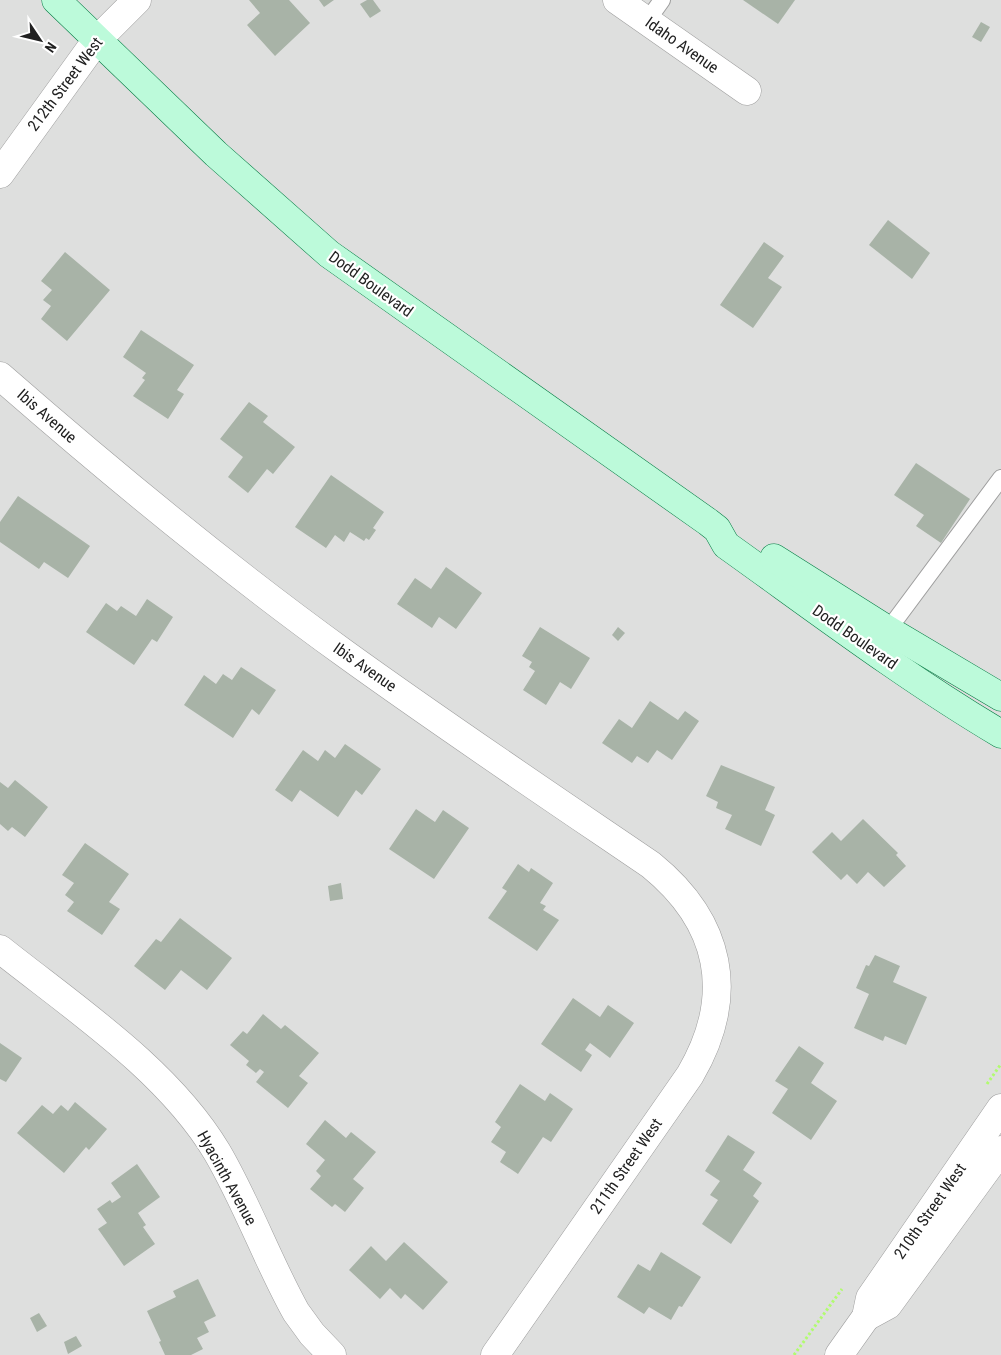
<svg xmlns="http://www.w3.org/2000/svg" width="1001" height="1355" font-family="'Roboto Condensed',sans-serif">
	<rect width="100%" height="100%" fill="#e8f1e8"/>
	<rect fill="#dedfde" x="0" y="0" width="1001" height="1355"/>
	<g fill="#a8b3a7">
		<polygon points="249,0 289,0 310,23 275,56 247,25 260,13"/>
		<polygon points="319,0 334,0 324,7"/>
		<polygon points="367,0 373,0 381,11 370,18 360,4"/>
		<polygon points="743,0 795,0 778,24"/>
		<polygon points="981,22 990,27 981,42 972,37"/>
		<polygon points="888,220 930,253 912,279 869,245"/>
		<polygon points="764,242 784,256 768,278 782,287 753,328 720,305"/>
		<polygon points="65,252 110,290 67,341 41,319 51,306 43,300 52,290 41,281"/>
		<polygon points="141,330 194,365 177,390 184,394 168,419 133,396 145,380 142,378 146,373 123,357"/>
		<polygon points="249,402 268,416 263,422 295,447 273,474 267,469 248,493 228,477 243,457 220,439"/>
		<polygon points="916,463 970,499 941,543 916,526 924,515 894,495"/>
		<polygon points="331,475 384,512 373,528 376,530 369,540 366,538 364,541 350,532 344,542 335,535 326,548 295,527"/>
		<polygon points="18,496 90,546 68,578 44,562 39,569 0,542 0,522"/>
		<polygon points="446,567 482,593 456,629 439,617 432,628 397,604 415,578 431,589"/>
		<polygon points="147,599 173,617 157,642 152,639 134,665 86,632 106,603 117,611 121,606 136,616"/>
		<polygon points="540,627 590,658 571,689 560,682 546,705 523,690 535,671 529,667 532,662 522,656"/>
		<polygon points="618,627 625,633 618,641 612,635"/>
		<polygon points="241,667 276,690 259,715 252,709 233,738 184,705 204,675 216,684 223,674 232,680"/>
		<polygon points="650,701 678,720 685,711 699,721 672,760 657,750 648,763 637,756 632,763 602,743 619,719 632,728"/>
		<polygon points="345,744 381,769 362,795 356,790 338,817 300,790 292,802 275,790 303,750 318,761 325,750 335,758"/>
		<polygon points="721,765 775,787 765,810 775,815 761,846 725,829 732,815 716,808 718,802 706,796"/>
		<polygon points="15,780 48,807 25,837 12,827 8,831 0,824 0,782 8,788"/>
		<polygon points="416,809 435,822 443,810 469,828 434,879 389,849"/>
		<polygon points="863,819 898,853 896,855 906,866 884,887 868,872 857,884 847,874 841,880 812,852 832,832 841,841"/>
		<polygon points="85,843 129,874 109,902 120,909 102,935 67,911 74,902 65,895 74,883 62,875"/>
		<polygon points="518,864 529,872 531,868 553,883 540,903 546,906 543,910 559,920 537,951 488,918 507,891 502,888"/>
		<polygon points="341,883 343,899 330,901 328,886"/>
		<polygon points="180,918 232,958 207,990 181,970 165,990 134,966 156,939 161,942"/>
		<polygon points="875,955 900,966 893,982 927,997 906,1045 885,1036 883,1041 854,1028 869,994 856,988 866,965 869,966"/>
		<polygon points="573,998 600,1017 608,1005 634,1023 610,1058 590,1043 585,1050 592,1055 581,1072 541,1044"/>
		<polygon points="263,1014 281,1029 285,1025 319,1053 299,1076 308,1083 288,1108 256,1082 264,1072 260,1069 256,1073 246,1065 249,1061 230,1045 243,1031 247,1034"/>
		<polygon points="0,1043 22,1058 6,1082 0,1079"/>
		<polygon points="799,1046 824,1063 811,1083 837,1101 811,1140 772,1113 788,1089 775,1081"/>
		<polygon points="520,1084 545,1101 550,1093 573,1109 551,1142 543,1137 518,1174 500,1162 506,1152 491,1142 501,1127 495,1122"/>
		<polygon points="75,1102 107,1129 89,1150 86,1147 64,1173 17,1133 42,1105 53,1114 61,1105 68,1111"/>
		<polygon points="325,1120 346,1138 351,1132 376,1152 353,1179 364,1188 345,1212 335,1204 332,1207 310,1189 321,1176 316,1171 325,1160 306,1144"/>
		<polygon points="728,1135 755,1152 743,1170 762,1183 753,1196 759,1201 731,1244 702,1224 718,1200 710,1195 720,1181 705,1171"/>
		<polygon points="137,1164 160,1197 138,1213 146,1225 143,1227 155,1244 124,1266 98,1229 107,1223 97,1209 110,1200 112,1203 121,1197 111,1183"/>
		<polygon points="404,1242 448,1282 423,1310 405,1294 401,1299 390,1288 380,1299 349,1270 371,1246 386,1261"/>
		<polygon points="661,1252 701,1277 682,1307 679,1306 671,1320 649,1307 644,1314 617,1297 638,1264 650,1271"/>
		<polygon points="198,1279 216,1316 204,1322 209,1332 197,1338 203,1349 191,1355 165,1355 159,1342 161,1341 147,1311 176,1297 173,1291"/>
		<polygon points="39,1313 47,1326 37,1332 30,1318"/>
		<polygon points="76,1336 82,1346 68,1354 64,1342"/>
	</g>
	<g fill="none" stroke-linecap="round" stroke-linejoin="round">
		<defs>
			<g id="service">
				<polyline points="647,21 662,0"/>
				<polyline points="888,630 1001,478"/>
			</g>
			<g id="minor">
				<polyline points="617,0 747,91"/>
				<polyline points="0,174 96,41 137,0"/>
				<path d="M0,376C111,473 225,567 344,653C445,726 548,795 651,865C721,922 737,995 690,1075L495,1355"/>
				<path d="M0,949C74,1008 168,1070 217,1152C247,1203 267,1260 296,1312L312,1334L332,1355"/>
			</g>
			<g id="tertiary">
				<polyline points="866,1317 888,1305 1001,1150"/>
				<polyline points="839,1355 866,1317 870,1298 1001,1108"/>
			</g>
			<g id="secondary">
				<path d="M56,0L216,154L329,254L708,522L717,529L726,545C817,610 905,677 1001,734"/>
				<polyline points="774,558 888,630 1001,697"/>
			</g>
		</defs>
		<use href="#service" stroke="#9e9e9e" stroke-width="18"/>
		<use href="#minor" stroke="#9e9e9e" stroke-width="29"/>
		<use href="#tertiary" stroke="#9e9e9e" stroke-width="29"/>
		<use href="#secondary" stroke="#047c43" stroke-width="29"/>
		<g stroke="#b1fb6f" stroke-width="3" stroke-dasharray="2.5 2.5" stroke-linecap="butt">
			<polyline points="987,1084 1001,1064"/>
			<polyline points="794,1355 842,1289"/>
		</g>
		<use href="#service" stroke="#fff" stroke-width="16"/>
		<use href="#minor" stroke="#fff" stroke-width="28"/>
		<use href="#tertiary" stroke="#fff" stroke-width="28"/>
		<use href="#secondary" stroke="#bcfada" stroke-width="28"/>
	</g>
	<g text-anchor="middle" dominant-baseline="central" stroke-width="4.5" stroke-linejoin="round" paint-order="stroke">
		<g font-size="16" fill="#212121" stroke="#fff">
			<text transform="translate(682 45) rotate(35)">Idaho Avenue</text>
			<text transform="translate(65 84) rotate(-53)">212th Street West</text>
			<text transform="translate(371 284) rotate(36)">Dodd Boulevard</text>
			<text transform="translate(47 416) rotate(41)">Ibis Avenue</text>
			<text transform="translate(855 637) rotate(35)">Dodd Boulevard</text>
			<text transform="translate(365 667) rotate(35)">Ibis Avenue</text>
			<text transform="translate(626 1166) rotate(-55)">211th Street West</text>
			<text transform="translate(227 1178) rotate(61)">Hyacinth Avenue</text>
			<text transform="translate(930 1211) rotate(-55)">210th Street West</text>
		</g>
	</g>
	<g transform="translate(40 40) rotate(125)" stroke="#ffffff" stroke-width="4" paint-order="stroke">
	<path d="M0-4L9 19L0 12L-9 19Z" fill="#212121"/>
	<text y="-8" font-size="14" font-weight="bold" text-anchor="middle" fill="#212121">N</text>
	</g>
</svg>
